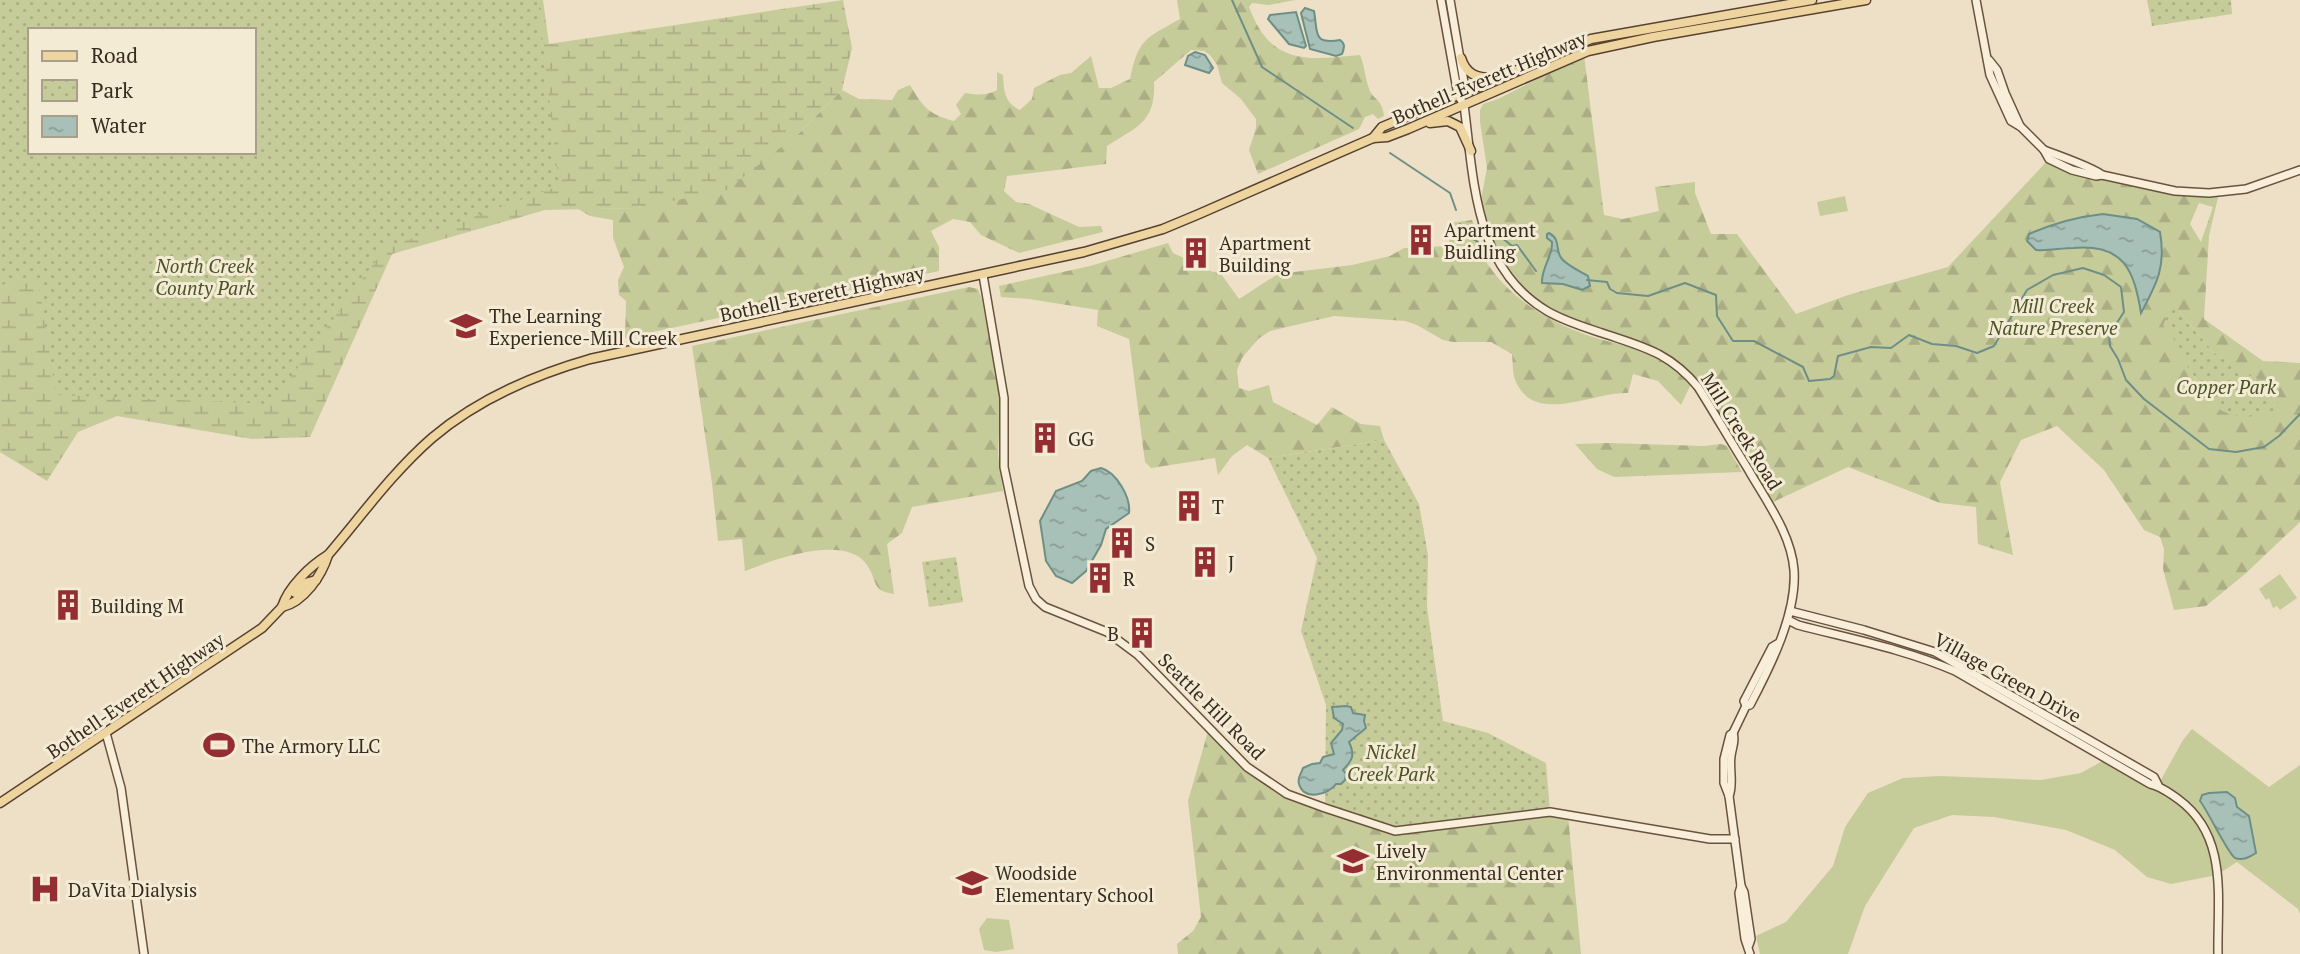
<svg xmlns="http://www.w3.org/2000/svg" width="2300" height="954" font-family="'PT Serif',serif">
	<defs>
		<pattern id="forest-firs" width="22" height="20" patternUnits="userSpaceOnUse" patternTransform="scale(1.75)"><rect width="22" height="20" fill="#c6cb9a"/><path d="M5 1l3.5 6h-7zM16 11l3.5 6h-7z" fill="#abae84"/></pattern>
		<pattern id="wetland-marsh" width="20" height="14" patternUnits="userSpaceOnUse" patternTransform="scale(1.75)"><rect width="20" height="14" fill="#c6cb9a"/><path d="M1 5h8M5 5V1M11 12h8M15 12V8" fill="none" stroke="#abae84"/></pattern>
		<pattern id="park-dots" width="8" height="8" patternUnits="userSpaceOnUse" patternTransform="scale(1.75)"><rect width="8" height="8" fill="#c6cb9a"/><path d="M2 2h.1M6 6h.1" fill="none" stroke="#abae84" stroke-width="1.8" stroke-linecap="round"/></pattern>
		<pattern id="water-ripples" width="26" height="14" patternUnits="userSpaceOnUse" patternTransform="scale(1.75)"><rect width="26" height="14" fill="#a7c0b8"/><path d="M2 4q2-2 4 0t4 0M15 11q2-2 4 0t4 0" fill="none" stroke="#899c95"/></pattern>
	</defs>
	<rect width="100%" height="100%" fill="#ede0c6"/>
	<g fill="#c6cb9a">
		<polygon points="1845,196 1848,211 1820,216 1817,202"/>
		<polygon points="2280,574 2297,598 2280,610 2277,606 2273,608 2269,598 2266,600 2259,589"/>
		<polygon points="2192,729 2269,787 2300,765 2300,914 2298,909 2237,862 2217,875 2171,884 2147,877 2115,850 2066,830 1994,817 1952,815 1914,828 1865,906 1848,954 1760,954 1756,936 1786,922 1833,866 1845,827 1868,793 1903,778 1940,776 2041,780 2081,773 2106,759 2158,785 2183,740"/>
		<polygon points="987,918 1009,920 1014,949 996,952 984,950 979,929"/>
	</g>
	<g fill="url(#forest-firs)" fill-rule="evenodd">
		<path d="M1177,0H1295L1269,5L1252,3L1249,7C1271,66 1307,60 1360,55C1365,66 1365,80 1370,91C1375,101 1382,99 1384,116L1378,119L1373,114L1365,117L1359,129L1258,174L1249,150L1256,128V119L1241,99L1222,83L1217,65L1210,55L1204,51L1191,50L1154,82C1156,122 1137,127 1107,146L1106,164L1007,176L1004,191L1016,202L1029,204L1079,227L1101,226L1103,232L1019,253L981,235L970,222L953,219L931,231L939,247V271L625,338L626,301L619,295L618,280L624,267L613,238V220L590,216L578,209L639,208L798,134L842,90L859,99L892,100L898,90L910,85C923,107 928,114 954,121L961,114L956,105L965,93C976,95 986,96 997,90V72L1003,75C1004,91 1004,102 1020,110L1032,99L1034,88L1060,75L1071,73L1091,56L1099,88H1111L1130,79C1138,39 1146,38 1180,19Z"/>
		<path d="M1584,55L1604,215L1623,219L1659,211L1655,187L1695,182V193L1711,234H1737L1796,314L1848,295L1948,267L2049,159C2096,182 2165,191 2219,193L2209,236L2204,319L2263,361L2300,363V522L2245,574L2206,606L2174,610L2163,569L2164,549L2160,537L2144,530L2104,470L2057,426L2021,440L2000,482L2013,555L1978,544L1976,507L1940,503L1848,467L1769,504L1749,472L1737,442L1729,439L1698,387L1671,359L1547,310L1508,277L1479,210L1487,168L1480,122V110L1483,104L1498,99ZM2199,203L2213,207L2201,242L2190,224ZM2178,310L2214,353L2255,379L2197,385L2193,373L2181,356Z"/>
		<path d="M1472,220C1478,233 1478,247 1485,260C1511,302 1560,329 1607,341C1624,346 1643,349 1658,357C1671,364 1681,374 1691,384L1681,405L1658,381L1633,374L1628,393C1594,391 1536,426 1516,382C1512,374 1513,362 1512,354L1491,342H1453L1443,340L1417,325L1405,321L1334,316L1270,331L1258,339L1242,358L1237,370L1239,388L1249,391L1269,385L1273,402L1317,425L1332,407L1361,424L1380,426L1384,440L1268,458L1247,445L1232,456L1218,475L1215,458L1151,468L1145,462L1129,339L1097,326L1098,310L1029,299L1001,297L999,286L1090,266L1168,243L1173,253L1213,272L1219,271L1239,299L1278,274L1352,265L1390,256L1404,248L1449,246L1450,223Z"/>
		<path d="M969,287L978,289L982,300L999,394L1000,410L998,454L1003,491L912,507L902,533L887,544L894,594C871,591 878,581 867,565C845,533 773,560 745,571L742,539L718,541L712,483L692,346Z"/>
		<polygon points="1609,443 1704,446 1721,444 1727,446 1742,472 1614,477 1597,469 1575,444"/>
		<polygon points="1209,728 1247,767 1287,794 1325,808 1550,812 1568,815 1581,954 1178,954 1177,944 1193,931 1201,917 1188,801"/>
	</g>
	<path fill="url(#wetland-marsh)" fill-rule="evenodd" d="M0,0H543L549,44L843,0L852,48L842,90L798,134L727,190L638,208L545,210L392,254L310,437L252,439L117,416L78,432L47,481L0,452ZM30,30H254V152H30Z"/>
	<g fill="url(#park-dots)" fill-rule="evenodd">
		<path d="M0,0H538L559,186L385,248L271,404L56,395L38,279L0,285ZM30,30H254V152H30Z"/>
		<polygon points="2147,0 2231,0 2232,14 2152,26"/>
		<path d="M2171,308L2178,310L2214,353L2269,386L2276,394L2278,406L2272,414C2233,421 2210,414 2194,376C2191,369 2184,364 2182,358C2179,352 2182,353 2179,347C2175,339 2168,333 2163,325Z"/>
		<polygon points="1384,440 1419,504 1428,555 1427,607 1443,721 1488,733 1546,763 1550,812 1395,831 1325,808 1326,705 1301,631 1317,558 1268,458"/>
		<polygon points="956,557 963,602 929,607 922,562"/>
	</g>
	<g fill="url(#water-ripples)" stroke="#6e8f86" stroke-width="2">
		<path d="M1305,8L1314,11C1318,32 1312,45 1340,40C1346,44 1344,48 1342,54L1336,56L1310,49L1301,13Z"/>
		<polygon points="1296,12 1306,46 1304,48 1289,44 1268,19 1270,15"/>
		<polygon points="1195,52 1205,55 1213,68 1209,73 1185,65 1188,56"/>
		<path d="M2103,214L2137,219L2160,232C2166,267 2157,283 2141,313C2134,270 2124,244 2074,248C2061,248 2049,251 2036,250L2027,241L2029,234C2054,223 2076,217 2103,214Z"/>
		<path d="M1549,233C1562,240 1554,250 1562,259C1568,266 1580,271 1588,276L1590,286L1582,290L1563,284L1542,283C1541,268 1553,256 1552,242L1547,238V234Z"/>
		<path d="M1101,468C1116,472 1131,497 1129,513L1106,529L1101,545L1086,571L1072,583L1056,576L1046,561L1040,521L1056,491L1082,481L1091,471Z"/>
		<path d="M1346,706L1351,707L1353,713L1365,715L1364,721L1366,728L1349,742C1355,755 1353,760 1343,770L1346,774L1345,780L1341,784H1336C1328,795 1304,801 1299,784C1297,777 1301,775 1303,768L1312,764L1320,763L1323,757L1334,754L1331,743L1342,730L1343,724L1334,718L1332,707Z"/>
		<path d="M2209,793L2227,792L2235,798L2237,807L2249,816L2256,853C2250,857 2243,861 2235,858C2228,854 2208,811 2200,801L2202,795Z"/>
	</g>
	<g fill="none" stroke-linecap="round" stroke-linejoin="round">
		<g stroke="#6e8f86" stroke-width="2">
			<polyline points="1232,0 1262,67 1353,128"/>
			<polyline points="1390,153 1450,193 1456,210"/>
			<polyline points="1460,224 1470,237 1478,242"/>
			<polyline points="1496,233 1512,246 1517,245 1536,271"/>
			<polyline points="1587,280 1607,282 1610,289 1617,293 1648,296 1685,283 1716,295 1717,316 1733,341 1754,341 1803,367 1809,381 1830,379 1834,376 1838,356 1871,347 1891,348 1909,335 1932,344 1956,346 1977,353 1994,346 2027,290 2053,275 2083,268 2104,275 2121,287 2124,312 2109,335 2110,346 2118,359 2126,380 2144,399 2209,449 2236,452 2264,447 2279,436 2300,414"/>
		</g>
		<defs>
			<g id="secondary">
				<path d="M1441,0L1458,95L1464,105C1474,180 1474,268 1547,311C1564,321 1584,327 1602,333C1643,347 1669,352 1698,387C1715,414 1731,442 1748,469C1766,501 1791,533 1794,570C1797,614 1770,667 1750,705L1746,706L1733,733L1730,735L1724,759V783L1729,796L1741,886L1739,893L1745,939L1750,954"/>
				<polyline points="1450,0 1466,94"/>
				<polyline points="1976,0 1990,75 2011,121 2021,127 2044,150 2049,159 2072,170 2096,176 2102,175 2175,191 2209,193 2246,189 2300,170"/>
				<polyline points="1989,60 1997,70 2005,93 2020,126"/>
				<path d="M2044,150C2055,154 2097,169 2102,175"/>
				<polyline points="983,275 1004,398 1004,467 1029,586 1036,599 1045,607 1107,632 1138,655 1247,767 1287,794 1325,808 1395,831 1550,812 1710,839 1735,839"/>
				<polyline points="1790,611 1864,630 1935,652 2154,777 2158,785"/>
				<path d="M1788,620L1798,625C1851,639 1904,649 1955,671L2150,784C2161,786 2169,793 2178,799C2229,836 2217,898 2218,954"/>
				<polyline points="1746,706 1744,701 1772,647 1777,644"/>
				<polyline points="106,733 121,788 144,954"/>
				<path d="M1729,796C1734,784 1729,769 1731,756C1732,747 1736,741 1733,733"/>
				<polyline points="1741,886 1744,892 1751,939 1749,945"/>
			</g>
			<g id="primary">
				<path d="M1461,58C1466,74 1476,78 1493,78"/>
				<polyline points="1430,123 1448,121 1460,127 1471,151"/>
				<polyline points="1373,138 1382,127 1591,39 1812,0"/>
				<polyline points="295,593 305,583 316,580"/>
				<path d="M282,607C288,587 310,566 328,555C362,515 393,472 432,438C477,400 534,375 590,359L1084,252L1163,229L1199,214L1373,138L1387,137L1408,129L1588,51L1653,37L1866,0"/>
				<path d="M282,607C304,602 322,575 328,555"/>
				<polyline points="0,803 262,628 284,605"/>
			</g>
		</defs>
		<use href="#secondary" stroke="#69533f" stroke-width="10"/>
		<use href="#primary" stroke="#564130" stroke-width="11"/>
		<use href="#secondary" stroke="#f8eed9" stroke-width="7"/>
		<use href="#primary" stroke="#eed49f" stroke-width="8"/>
	</g>
	<defs>
		<symbol id="building-bare" viewBox="-9 -9 18 18"><path d="M-4-6H4V6H1V3H-1V6H-4ZM-2.5-4.3h1.7v1.8h-1.7ZM.8-4.3h1.7v1.8H.8ZM-2.5-1h1.7V.8h-1.7ZM.8-1h1.7V.8H.8Z" fill="#942e32" stroke="#f4ebd5" stroke-width="2.5" paint-order="stroke"/></symbol>
		<symbol id="school-bare" viewBox="-9 -9 18 18"><path d="M0-5L7-2L0 1L-7-2ZM-4 1L0 2.5L4 1V4Q0 6-4 4Z" fill="#942e32" stroke="#f4ebd5" stroke-width="2.5" paint-order="stroke"/></symbol>
		<symbol id="stadium-bare" viewBox="-9 -9 18 18"><path d="M0-5a6.5 5 0 1 0 0 10a6.5 5 0 1 0 0-10ZM-3.5-1.8h7v3.6h-7Z" fill="#942e32" stroke="#f4ebd5" stroke-width="2.5" paint-order="stroke"/></symbol>
		<symbol id="hospital-bare" viewBox="-9 -9 18 18"><path d="M-5-5h3v3.5h4V-5h3V5h-3V1.5h-4V5h-3Z" fill="#942e32" stroke="#f4ebd5" stroke-width="2.5" paint-order="stroke"/></symbol>
	</defs>
	<g fill-rule="evenodd">
		<use href="#building-bare" x="1399" y="218" width="44" height="44"/>
		<use href="#building-bare" x="1174" y="231" width="44" height="44"/>
		<use href="#school-bare" x="444" y="304" width="44" height="44"/>
		<use href="#building-bare" x="1023" y="416" width="44" height="44"/>
		<use href="#building-bare" x="1167" y="484" width="44" height="44"/>
		<use href="#building-bare" x="1100" y="521" width="44" height="44"/>
		<use href="#building-bare" x="1183" y="540" width="44" height="44"/>
		<use href="#building-bare" x="1078" y="556" width="44" height="44"/>
		<use href="#building-bare" x="46" y="583" width="44" height="44"/>
		<use href="#building-bare" x="1120" y="611" width="44" height="44"/>
		<use href="#stadium-bare" x="197" y="723" width="44" height="44"/>
		<use href="#school-bare" x="1331" y="839" width="44" height="44"/>
		<use href="#school-bare" x="950" y="861" width="44" height="44"/>
		<use href="#hospital-bare" x="23" y="867" width="44" height="44"/>
	</g>
	<g text-anchor="middle" dominant-baseline="central" stroke-width="6" stroke-linejoin="round" paint-order="stroke">
		<g font-size="19" fill="#382b1f" stroke="#f4ebd5">
			<text transform="translate(1489 77) rotate(-23)">Bothell-Everett Highway</text>
			<text transform="translate(822 293) rotate(-12)">Bothell-Everett Highway</text>
			<text transform="translate(1742 431) rotate(58)">Mill Creek Road</text>
			<text transform="translate(2008 677) rotate(29)">Village Green Drive</text>
			<text transform="translate(135 695) rotate(-34)">Bothell-Everett Highway</text>
			<text transform="translate(1212 706) rotate(45)">Seattle Hill Road</text>
		</g>
		<g font-size="19" fill="#382b1f" stroke="#f4ebd5" text-anchor="start">
			<text x="1444" y="229">Apartment<tspan x="1444" dy="22">Buidling</tspan></text>
			<text x="1219" y="242">Apartment<tspan x="1219" dy="22">Building</tspan></text>
			<text x="489" y="315">The Learning<tspan x="489" dy="22">Experience-Mill Creek</tspan></text>
			<text x="1068" y="438">GG</text>
			<text x="1212" y="506">T</text>
			<text x="1145" y="543">S</text>
			<text x="1228" y="562">J</text>
			<text x="1123" y="578">R</text>
			<text x="91" y="605">Building M</text>
			<text x="1119" y="633" text-anchor="end">B</text>
			<text x="242" y="745">The Armory LLC</text>
			<text x="1376" y="850">Lively<tspan x="1376" dy="22">Environmental Center</tspan></text>
			<text x="995" y="872">Woodside<tspan x="995" dy="22">Elementary School</tspan></text>
			<text x="68" y="889">DaVita Dialysis</text>
		</g>
		<g font-size="19" font-style="italic" fill="#4a5427" stroke="#f4ebd5">
			<text x="205" y="265">North Creek<tspan x="205" dy="22">County Park</tspan></text>
			<text x="2053" y="305">Mill Creek<tspan x="2053" dy="22">Nature Preserve</tspan></text>
			<text x="2226" y="386">Copper Park</text>
			<text x="1391" y="751">Nickel<tspan x="1391" dy="22">Creek Park</tspan></text>
		</g>
	</g>
	<rect x="28" y="28" width="228" height="126" fill="#f4ebd5" stroke="#a99e8c" stroke-width="2"/>
	<rect x="42" y="51" width="35" height="10" fill="#eed49f" stroke="#a99e8c" stroke-width="2"/>
	<text x="91" y="63" font-size="21" fill="#382b1f">Road</text>
	<rect x="42" y="80" width="35" height="21" fill="url(#park-dots)" stroke="#a99e8c" stroke-width="2"/>
	<text x="91" y="98" font-size="21" fill="#382b1f">Park</text>
	<rect x="42" y="116" width="35" height="21" fill="url(#water-ripples)" stroke="#a99e8c" stroke-width="2"/>
	<text x="91" y="133" font-size="21" fill="#382b1f">Water</text>
</svg>
